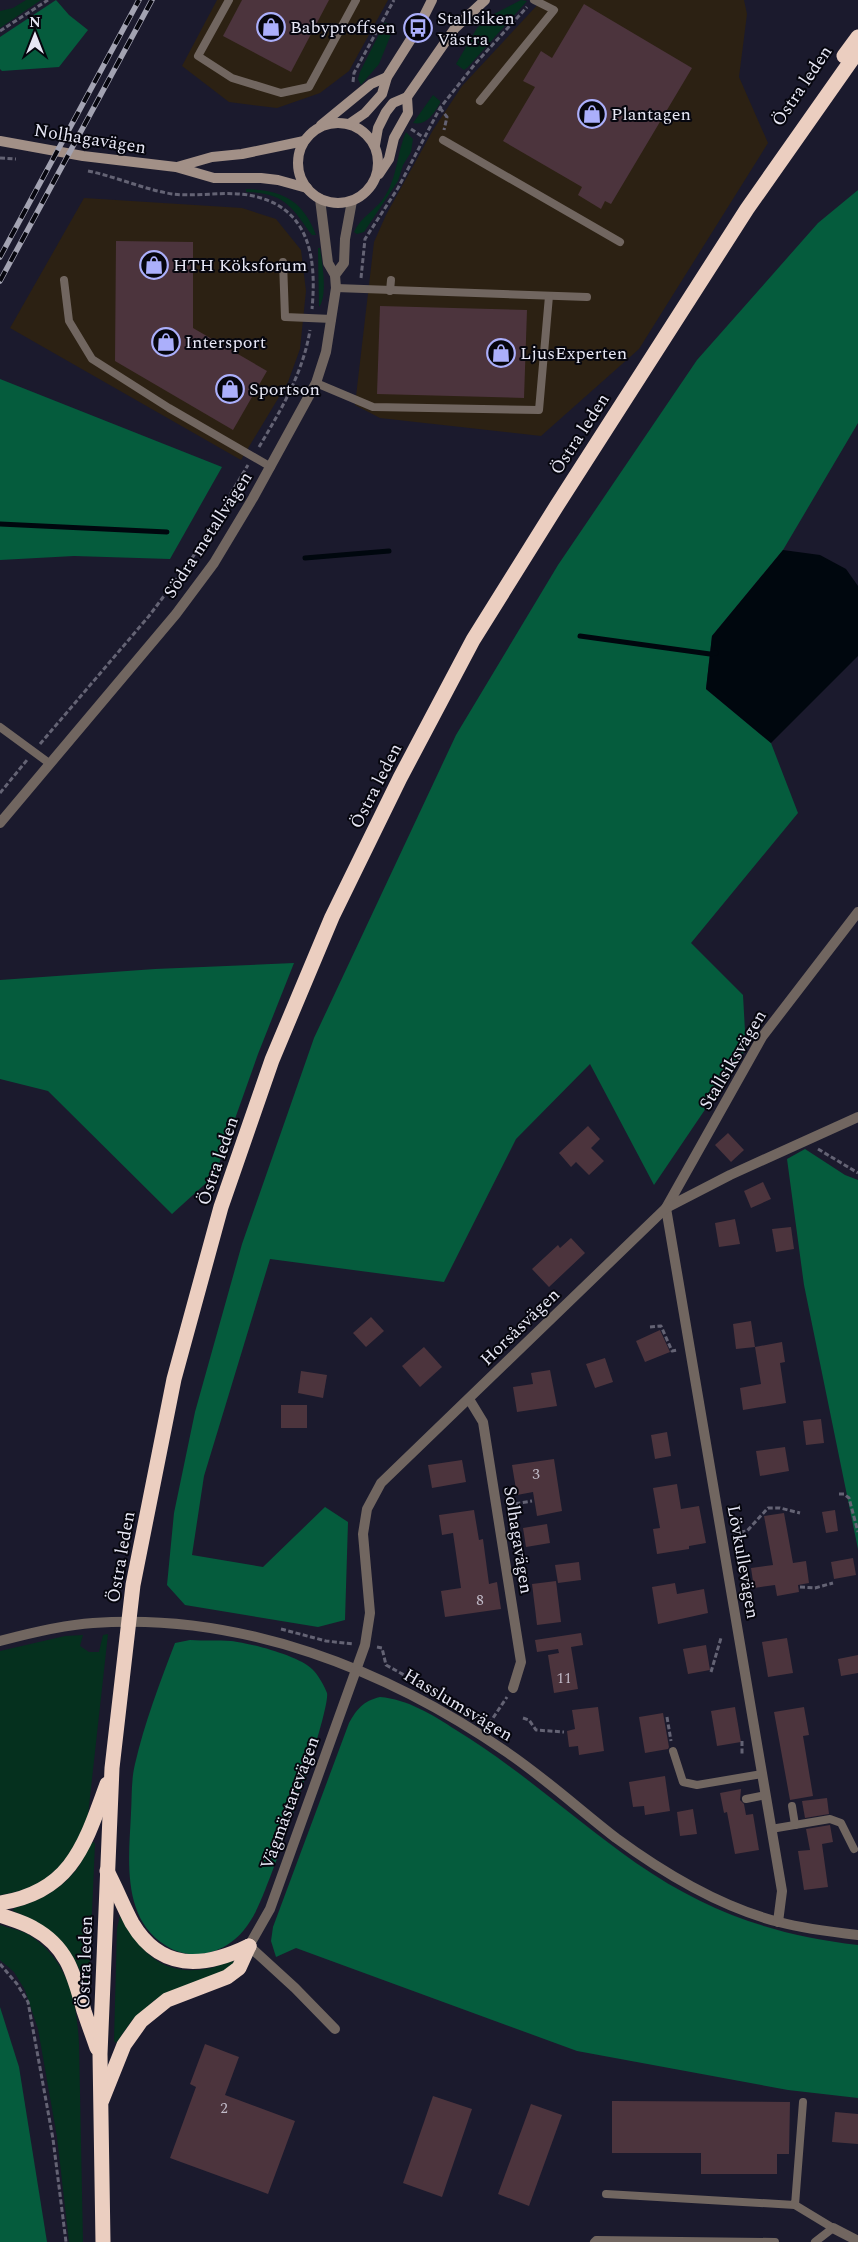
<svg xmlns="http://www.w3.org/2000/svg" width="858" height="2242" font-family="Spectral,serif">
	<rect width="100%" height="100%" fill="#1b1a2d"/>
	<g fill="#2c2113">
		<polygon points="217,0 388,0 349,71 320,93 277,108 229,102 182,66"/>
		<polygon points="542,0 744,0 747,14 739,77 768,143 639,349 541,436 380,418 355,405 374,242 386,215 433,130 462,86"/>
		<polygon points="84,198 242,208 276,219 301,250 306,291 300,349 288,382 241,460 10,328"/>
	</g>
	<g fill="#05301e">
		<polygon points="26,0 41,0 0,28 0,11 13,8"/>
		<polygon points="521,0 527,1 468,67 464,70 456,64 477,28 490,16"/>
		<polygon points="385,22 394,27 379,64 361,85 358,79 360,72"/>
		<path d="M433,95L440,101V103C434,113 427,126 413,123Z"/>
		<path d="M406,132L413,139L411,152L403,165L398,181L364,232L357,234L354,232C361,216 377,210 385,196C397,178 397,153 406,132Z"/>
		<path d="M246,189C282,190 303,200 316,235H312C291,206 285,193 246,192Z"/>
		<path d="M318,248H320C322,262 328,295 319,307Z"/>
		<path d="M108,1634L88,1815C71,1860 50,1888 0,1895V1651L65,1636L83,1635L80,1646L89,1652H99L103,1635Z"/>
		<path d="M93,1842L95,1843L89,1982H85C70,1944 51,1926 13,1911L14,1908C40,1901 63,1889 79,1866C84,1858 86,1849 93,1842Z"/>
		<path d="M120,1916C141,1951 160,1976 205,1969C216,1968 225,1962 235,1961L229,1969L156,1999L133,2019L116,2043L114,2041L117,1928Z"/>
		<path d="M0,1925C9,1928 21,1930 29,1935C68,1960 77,2001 79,2044L83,2242H69L57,2137L38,2029L25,1990L14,1972L0,1960Z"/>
	</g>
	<g fill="#055c3d">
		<polygon points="56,0 69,15 88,30 59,67 2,71 0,69 0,37"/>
		<polygon points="858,190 858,423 783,550 712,636 706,689 771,743 798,813 691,943 743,995 746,1049 654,1185 590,1064 516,1139 444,1282 270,1259 204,1476 192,1555 263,1567 325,1507 348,1522 345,1620 318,1627 185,1605 167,1585 174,1513 195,1412 242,1244 314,1038 456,735 558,565 697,360 818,223"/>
		<polygon points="0,379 222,467 170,559 74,556 0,560"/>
		<polygon points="294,963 258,1054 215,1175 172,1214 48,1091 0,1079 0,980 155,969"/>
		<polygon points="805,1149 845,1175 858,1180 858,1549 804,1285 787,1159"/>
		<path d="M190,1640C204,1641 218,1640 231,1641C250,1643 299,1656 312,1669C317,1673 325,1687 327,1693C331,1710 268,1890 256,1911C249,1925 240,1937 227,1945C207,1957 184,1958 165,1945C121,1917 129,1858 131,1813C132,1798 131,1780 135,1764C144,1724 160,1682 175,1643Z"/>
		<path d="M380,1697C407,1699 433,1715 456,1730C520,1769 575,1820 636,1863C707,1912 773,1935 858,1945V2098L788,2090L577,2051L296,1948L276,1957L271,1941L273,1927L349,1723C357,1709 363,1701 380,1697Z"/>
		<polygon points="0,2007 19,2067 47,2242 0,2242"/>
	</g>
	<polygon fill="#00070e" points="783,550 820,555 846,569 858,586 858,656 771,743 706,689 712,636"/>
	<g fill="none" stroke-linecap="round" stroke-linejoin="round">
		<g stroke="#00070e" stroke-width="5">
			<polyline points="0,524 167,532"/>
			<polyline points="305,558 389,551"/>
			<polyline points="580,636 710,654 716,653"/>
		</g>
	</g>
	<g fill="#4c343d">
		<polygon points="242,0 329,0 291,72 223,36"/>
		<polygon points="584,4 692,68 611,204 605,201 601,209 578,195 582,187 503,141 535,87 523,81 541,51 552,58"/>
		<polygon points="116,241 193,242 193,328 267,371 233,430 115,361"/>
		<polygon points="380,306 527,310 524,398 377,394"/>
		<polygon points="588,1126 600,1139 591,1148 604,1161 589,1175 576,1162 571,1167 559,1153"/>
		<polygon points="728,1133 744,1150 731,1162 715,1145"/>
		<polygon points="763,1182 771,1199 751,1208 744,1191"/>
		<polygon points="735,1219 740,1244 719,1247 715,1223"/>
		<polygon points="791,1227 794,1249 776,1252 772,1229"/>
		<polygon points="571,1238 585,1253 549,1287 532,1269 558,1245 560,1248"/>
		<polygon points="371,1317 384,1331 366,1347 353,1333"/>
		<polygon points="751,1321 755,1347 736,1349 733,1324"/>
		<polygon points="660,1330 670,1352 645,1362 636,1341"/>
		<polygon points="782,1342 785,1362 780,1363 786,1403 743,1410 740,1388 761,1384 755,1347"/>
		<polygon points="424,1347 442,1367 420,1387 402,1366"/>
		<polygon points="605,1358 613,1382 595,1388 586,1364"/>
		<polygon points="550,1370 557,1406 517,1412 513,1387 533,1384 531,1373"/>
		<polygon points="301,1371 327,1375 323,1398 298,1393"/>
		<rect x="281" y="1405" width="26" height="23"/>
		<polygon points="821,1419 824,1443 806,1445 803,1421"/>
		<polygon points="667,1432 671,1456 655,1459 651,1435"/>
		<polygon points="785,1447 789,1471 760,1476 756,1451"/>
		<polygon points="554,1459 562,1511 537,1516 533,1492 517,1495 512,1465"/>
		<polygon points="462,1460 466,1482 432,1488 428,1465"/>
		<polygon points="677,1484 681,1509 699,1506 706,1543 689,1546 689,1549 657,1554 653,1529 660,1528 653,1488"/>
		<polygon points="474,1510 479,1540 483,1539 489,1584 497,1582 501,1609 445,1617 441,1591 461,1588 453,1533 442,1535 439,1515"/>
		<polygon points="835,1510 838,1531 826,1533 822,1512"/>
		<polygon points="784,1513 793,1563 806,1561 809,1583 798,1585 799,1592 777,1596 775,1585 754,1588 751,1568 773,1565 764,1516"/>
		<polygon points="547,1524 550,1543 526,1547 523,1528"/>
		<polygon points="853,1558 856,1575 834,1579 831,1562"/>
		<polygon points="579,1562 581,1580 558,1583 555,1565"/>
		<polygon points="556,1581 561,1622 537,1625 532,1584"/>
		<polygon points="675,1583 677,1594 704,1589 708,1613 658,1624 652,1587"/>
		<polygon points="581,1633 583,1645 571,1647 578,1689 554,1693 548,1655 559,1653 558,1649 537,1652 535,1640"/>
		<polygon points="787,1638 793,1673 768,1677 762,1642"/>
		<polygon points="706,1645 710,1670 688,1674 683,1649"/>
		<polygon points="858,1655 858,1673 841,1676 838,1659"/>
		<polygon points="598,1707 604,1751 579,1755 578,1746 569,1747 567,1731 575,1729 572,1710"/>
		<polygon points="735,1707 741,1742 717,1746 711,1711"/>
		<polygon points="804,1707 809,1735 803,1736 813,1796 790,1800 774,1712"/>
		<polygon points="663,1713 669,1747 668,1749 645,1753 639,1717"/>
		<polygon points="665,1776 670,1811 645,1815 644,1806 633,1807 629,1782"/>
		<polygon points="741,1789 740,1800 744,1804 746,1815 753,1814 759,1850 735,1854 727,1812 724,1813 720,1793"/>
		<polygon points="827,1798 829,1814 805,1818 802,1801"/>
		<polygon points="693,1809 697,1834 680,1836 677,1812"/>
		<polygon points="830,1825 833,1842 822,1844 828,1887 804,1890 798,1851 810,1850 806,1829"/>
		<polygon points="205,2044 239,2057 225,2095 295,2121 268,2194 170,2158 196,2087 190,2084"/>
		<polygon points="433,2096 472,2109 442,2197 403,2183"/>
		<polygon points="612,2101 790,2102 789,2154 777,2154 777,2174 701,2174 701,2153 612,2153"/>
		<polygon points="531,2104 562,2115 529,2206 498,2194"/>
		<polygon points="835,2112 858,2114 858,2144 832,2142"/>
	</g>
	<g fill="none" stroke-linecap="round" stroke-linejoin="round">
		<g stroke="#646374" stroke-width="3" stroke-dasharray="5 2.5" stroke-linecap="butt">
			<polyline points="0,31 48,0"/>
			<polyline points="353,82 354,73 394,0"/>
			<polyline points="440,108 447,117 444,130"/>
			<polyline points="411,129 423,137"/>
			<polyline points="0,158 16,159"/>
			<path d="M88,171C117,177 143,189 172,194C197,197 223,191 248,195C309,205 317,256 312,309"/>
			<polyline points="361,278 365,239 398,188 440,108 475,64 527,7"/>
			<path d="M259,447C281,410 303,373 310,330"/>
			<polyline points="40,744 149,616 191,560 248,465"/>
			<polyline points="0,793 27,760"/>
			<polyline points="818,1149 858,1173"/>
			<polyline points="650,1327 661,1326 672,1351 678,1350"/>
			<polyline points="839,1494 844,1494 849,1498 858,1532"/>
			<polyline points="508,1505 532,1501"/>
			<polyline points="733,1533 747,1531 768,1508 780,1508 800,1513"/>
			<polyline points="800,1587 815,1588 833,1583"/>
			<polyline points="281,1629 326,1641 354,1644"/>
			<polyline points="377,1647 382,1648 386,1665 406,1676"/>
			<polyline points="711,1672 721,1638"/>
			<polyline points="667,1717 671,1741"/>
			<polyline points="523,1718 529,1720 536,1730 564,1732"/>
			<polyline points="489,1724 507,1697"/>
			<polyline points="742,1741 742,1755"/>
			<polyline points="0,1964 17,1984 28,2002 53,2139 66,2242"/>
		</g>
		<g stroke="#716660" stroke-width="8">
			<polyline points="229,0 198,56 232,78 281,93 309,87 356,0"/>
			<polyline points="480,101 554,10 534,0"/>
			<polyline points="443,140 620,242"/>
			<polyline points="283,262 285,317 332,319"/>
			<polyline points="64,280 69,321 92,359 169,408 271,467"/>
			<polyline points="336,288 587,297"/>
			<polyline points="390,291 391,280"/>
			<polyline points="316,383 373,407 539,410 549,296"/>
			<polyline points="0,727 49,763"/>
			<polyline points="673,1751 683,1782 697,1785 762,1774"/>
			<polyline points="746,1799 766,1795"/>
			<polyline points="792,1806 795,1825"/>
			<polyline points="771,1829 830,1819 841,1823 854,1849"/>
			<polyline points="606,2194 795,2205 803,2102"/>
			<polyline points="795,2205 833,2228 815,2242"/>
			<polyline points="594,2242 596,2240 775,2242"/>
		</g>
		<g stroke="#716660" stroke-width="10">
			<polyline points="335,275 344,263 345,239 352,201"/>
			<polyline points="0,823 176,614 214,563 253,498 316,383 326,352 336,288 335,275 328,263 320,199"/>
			<polyline points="469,1399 483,1422 521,1662 513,1688"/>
			<path d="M0,1641C30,1633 62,1625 93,1623C242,1612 388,1670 508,1753C546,1779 580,1810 616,1838C665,1874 720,1907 779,1922C805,1929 831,1932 858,1935"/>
			<polyline points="778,1922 782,1891 666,1208 762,1037 858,912"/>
			<polyline points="335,2029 295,1988 249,1946 270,1909 365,1645 370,1613 363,1534 367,1509 381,1483 666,1208 730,1175 858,1117"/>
			<polyline points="833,2228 858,2241"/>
		</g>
		<g stroke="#a29087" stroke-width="10">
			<circle cx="338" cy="163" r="40"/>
			<polyline points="349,124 365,113 382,94 387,77 418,28 432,0"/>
			<polyline points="321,125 371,84 387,77"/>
			<polyline points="0,141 83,156 176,167 214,178 261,178 278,180 307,188"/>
			<polyline points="375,145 378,128 386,112 393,103 407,97 455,28 485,0"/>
			<polyline points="177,167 212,157 242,154 304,141"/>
			<polyline points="379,174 389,159 394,138 408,113 407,97"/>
		</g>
		<g stroke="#ebcec0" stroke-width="15">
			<polyline points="844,56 858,37"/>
			<path d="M107,1871C116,1888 123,1906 132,1923C161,1972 204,1968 249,1946"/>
			<path d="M0,1903C72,1892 85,1844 107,1784"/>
			<path d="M0,1915C11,1919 23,1922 33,1928C68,1947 74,1975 84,2011C88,2023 93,2036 97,2048"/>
			<polyline points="102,2100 124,2045 141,2021 167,2000 227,1977 239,1968 249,1946"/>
			<polyline points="103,2242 100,2054 112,1768 133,1585 174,1379 221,1207 272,1060 332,917 400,778 473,640 556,507 747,209 858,51"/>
		</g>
		<defs>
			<g id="rail">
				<polyline points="0,257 139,0"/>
				<polyline points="0,281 152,0"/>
			</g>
		</defs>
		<use href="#rail" stroke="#a3a3b2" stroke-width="5.5"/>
		<use href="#rail" stroke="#06060e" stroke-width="4" stroke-dasharray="11" stroke-linecap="butt"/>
	</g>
	<defs>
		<symbol id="shop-ring" viewBox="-11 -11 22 22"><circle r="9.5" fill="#06060e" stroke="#abaffb" stroke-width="1.5"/><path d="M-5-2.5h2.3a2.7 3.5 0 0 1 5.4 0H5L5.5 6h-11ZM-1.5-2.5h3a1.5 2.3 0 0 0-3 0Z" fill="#abaffb"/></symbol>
		<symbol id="bus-ring" viewBox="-11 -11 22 22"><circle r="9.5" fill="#06060e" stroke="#abaffb" stroke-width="1.5"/><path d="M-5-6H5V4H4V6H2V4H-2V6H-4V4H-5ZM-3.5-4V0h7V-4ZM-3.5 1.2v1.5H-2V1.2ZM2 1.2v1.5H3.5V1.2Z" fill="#abaffb"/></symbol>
	</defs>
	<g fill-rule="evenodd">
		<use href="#shop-ring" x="255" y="11" width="32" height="32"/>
		<use href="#bus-ring" x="402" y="12" width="32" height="32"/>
		<use href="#shop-ring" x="576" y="98" width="32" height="32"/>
		<use href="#shop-ring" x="138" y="249" width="32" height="32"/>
		<use href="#shop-ring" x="150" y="326" width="32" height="32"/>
		<use href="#shop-ring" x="485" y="337" width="32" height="32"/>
		<use href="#shop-ring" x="214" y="373" width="32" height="32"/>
	</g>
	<g text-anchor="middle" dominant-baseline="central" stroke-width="4" stroke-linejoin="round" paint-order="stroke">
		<g font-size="15" fill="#c0bac7">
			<text x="536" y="1474">3</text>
			<text x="480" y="1600">8</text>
			<text x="564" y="1678">11</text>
			<text x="224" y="2108">2</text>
		</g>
		<g font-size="18" fill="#e7e7f5" stroke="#06060e" text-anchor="start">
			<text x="437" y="18">Stallsiken<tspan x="437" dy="21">Västra</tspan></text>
			<text x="290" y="27">Babyproffsen</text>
			<text x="611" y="114">Plantagen</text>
			<text x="173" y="265">HTH Köksforum</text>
			<text x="185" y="342">Intersport</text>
			<text x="520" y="353">LjusExperten</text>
			<text x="249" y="389">Sportson</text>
		</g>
		<g font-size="18" fill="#e7e7f5" stroke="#06060e">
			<text transform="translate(802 86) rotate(-56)">Östra leden</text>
			<text transform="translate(90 139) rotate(9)">Nolhagavägen</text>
			<text transform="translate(580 434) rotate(-57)">Östra leden</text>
			<text transform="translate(208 535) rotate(-57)">Södra metallvägen</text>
			<text transform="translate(376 786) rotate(-63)">Östra leden</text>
			<text transform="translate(733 1060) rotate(-59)">Stallsiksvägen</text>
			<text transform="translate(218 1161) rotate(-71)">Östra leden</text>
			<text transform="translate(520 1327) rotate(-44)">Horsåsvägen</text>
			<text transform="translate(518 1540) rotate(81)">Solhagavägen</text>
			<text transform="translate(121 1557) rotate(-80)">Östra leden</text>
			<text transform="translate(743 1562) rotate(80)">Lövkullevägen</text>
			<text transform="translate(458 1705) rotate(31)">Hasslumsvägen</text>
			<text transform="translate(290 1803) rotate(-70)">Vägmästarevägen</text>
			<text transform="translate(85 1962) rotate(-88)">Östra leden</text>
		</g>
	</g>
	<g transform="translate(35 35)" stroke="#06060e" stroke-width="4" paint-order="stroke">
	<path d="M0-4L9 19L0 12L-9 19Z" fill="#e7e7f5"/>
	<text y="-8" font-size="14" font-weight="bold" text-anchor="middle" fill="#e7e7f5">N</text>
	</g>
</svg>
